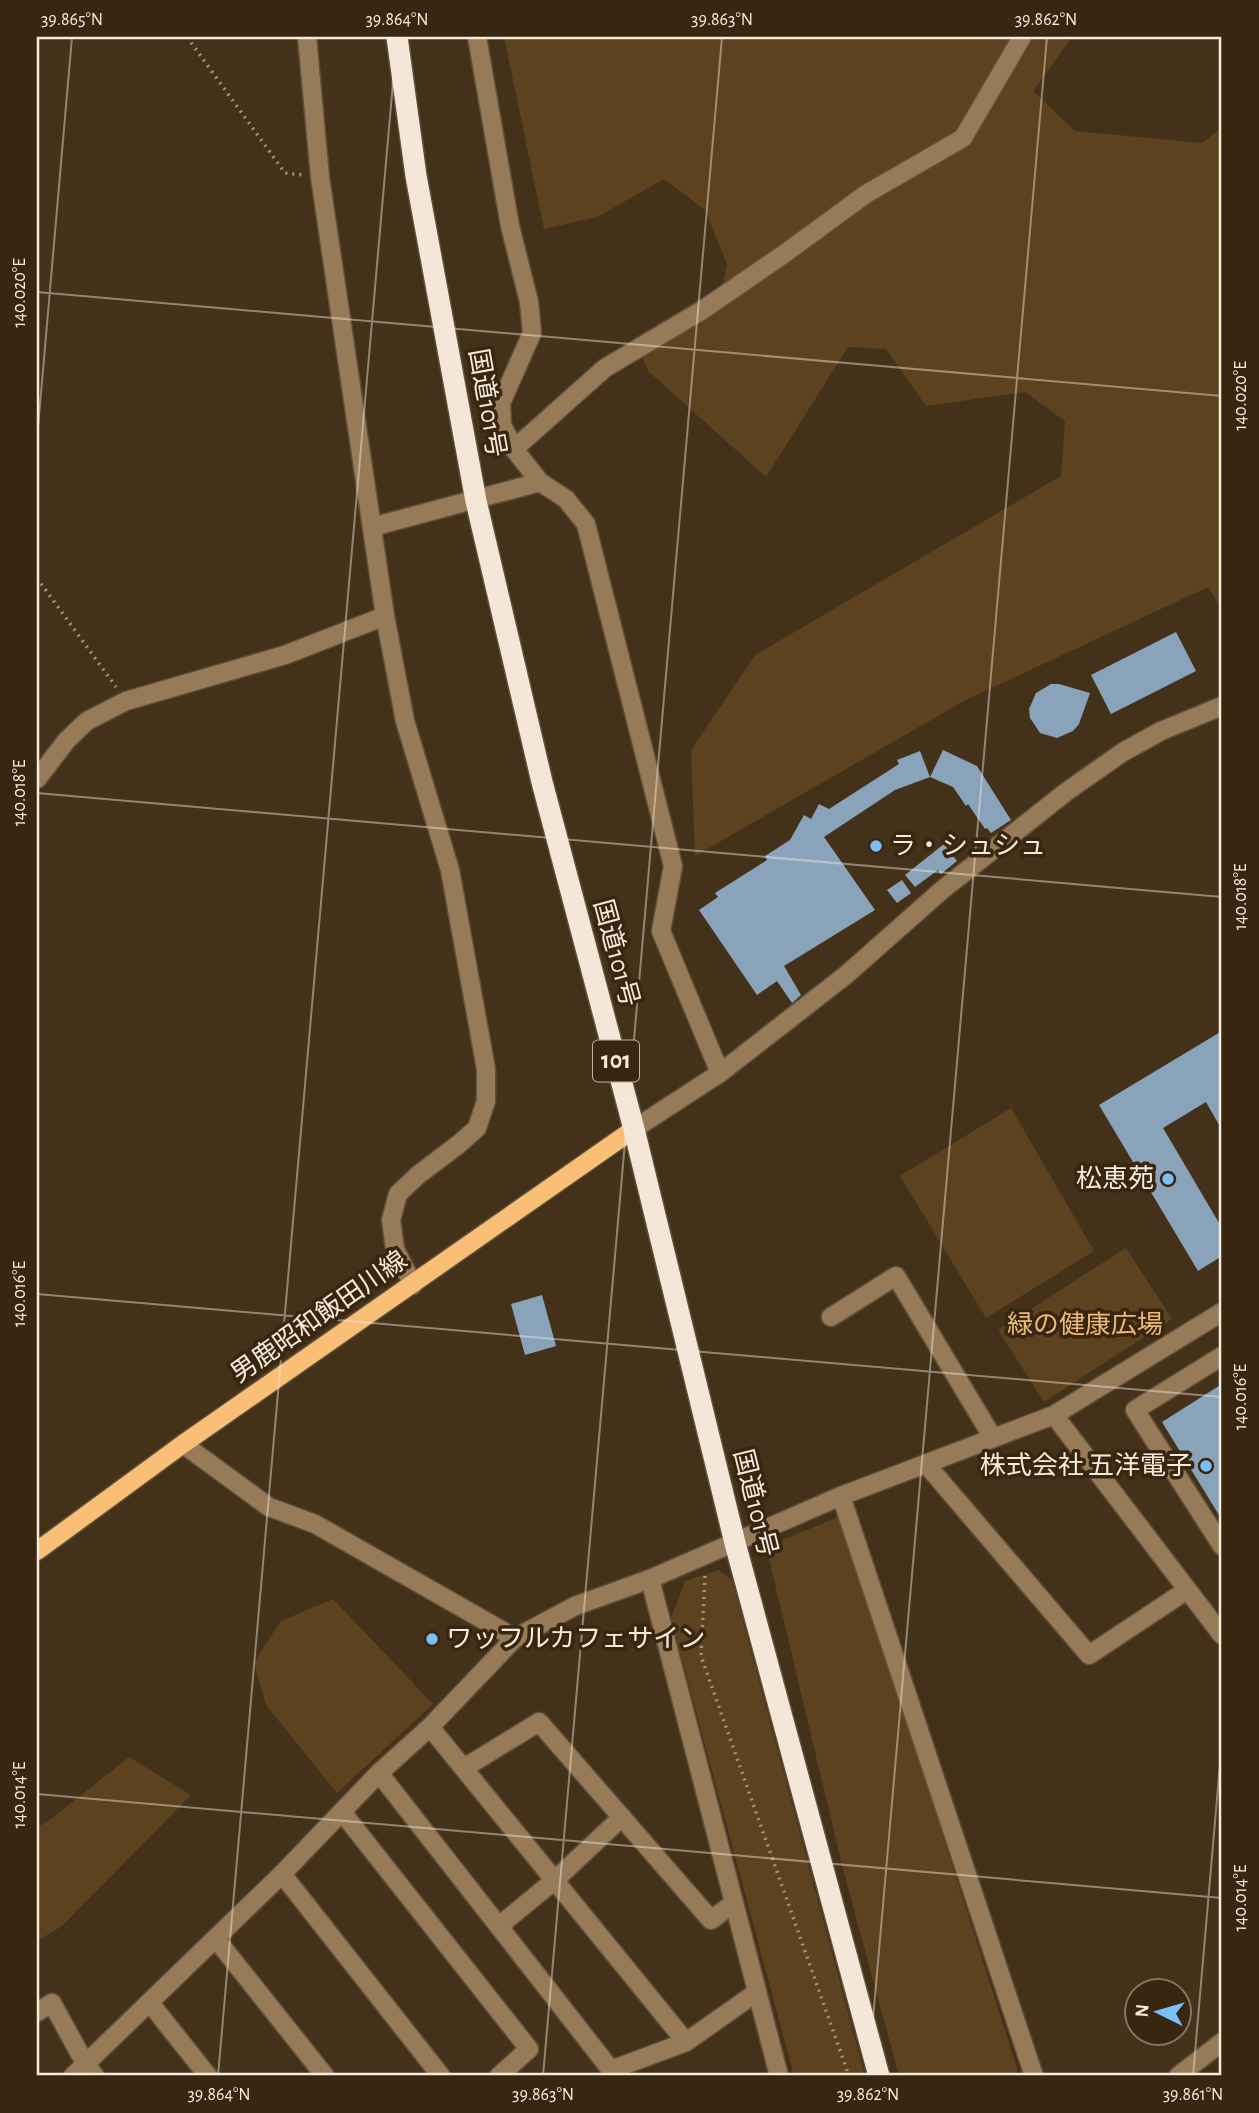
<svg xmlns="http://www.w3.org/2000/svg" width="1259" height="2113" font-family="'Alegreya Sans','Noto Sans JP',sans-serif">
	<rect width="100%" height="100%" fill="#43311a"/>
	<g fill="#5d4220">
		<polygon points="504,37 1072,37 1033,91 1075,131 1202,143 1222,127 1222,610 1208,587 964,701 695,856 691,750 755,655 1061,476 1065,421 1025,392 926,406 886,349 848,347 766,477 648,371 634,338 723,285 727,264 705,210 664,179 597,217 544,229"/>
		<polygon points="1011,1108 1094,1251 986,1318 900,1176"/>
		<polygon points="1126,1248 1172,1319 1044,1402 998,1330"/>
		<polygon points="841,1516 1017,2068 1017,2076 899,2076 842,1865 769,1559 775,1543"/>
		<polygon points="719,1570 732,1580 865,2076 794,2076 671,1618 685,1581"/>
		<polygon points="333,1599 433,1704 337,1793 266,1705 254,1662 281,1621"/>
		<polygon points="129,1757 191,1795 62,1926 37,1941 37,1827 47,1822"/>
	</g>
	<g fill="#89a3ba">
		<polygon points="1176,632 1196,671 1111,714 1091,675"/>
		<polygon points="1051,684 1059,684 1090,693 1079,724 1073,731 1057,738 1040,733 1030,718 1029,709 1036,693"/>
		<polygon points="943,750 977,766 1011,820 991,833 987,828 985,829 968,804 966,806 953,787 930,777"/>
		<polygon points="920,751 930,777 895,790 824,837 875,910 784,966 801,995 792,1003 777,981 757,995 699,910 718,897 715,893 767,860 765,856 790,840 804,815 811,819 819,804 829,809 899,764 897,760"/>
		<polygon points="944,844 957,861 941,874 938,870 915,887 905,875"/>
		<polygon points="902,880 911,893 897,903 887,890"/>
		<polygon points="1222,1031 1222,1130 1206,1102 1163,1128 1222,1228 1222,1256 1198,1271 1099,1105"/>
		<polygon points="542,1295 556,1346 525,1355 511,1304"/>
		<polygon points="1222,1384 1222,1520 1162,1422"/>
	</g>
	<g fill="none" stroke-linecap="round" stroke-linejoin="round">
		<defs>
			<g id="minor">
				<polyline points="307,37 320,177 385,616 405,721 450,870 486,1069 486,1101 477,1128 459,1144 418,1175 398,1194 391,1220 395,1249 413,1285"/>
				<polyline points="477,37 510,226 529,302 532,333 501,403 502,425 514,449 540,482 566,499 586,524 673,866 661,931 720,1073"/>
				<polyline points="514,449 605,368 701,311 784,254 866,194 963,138 1022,37"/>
				<polyline points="372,527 540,482"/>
				<polyline points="37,779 67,740 87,721 126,701 285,655 385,616"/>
				<polyline points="634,1129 720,1073 846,975 942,890 1066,792 1123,752 1161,731 1222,706"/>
				<polyline points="831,1317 896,1276 993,1438"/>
				<polyline points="1222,1356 1135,1410 1222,1546"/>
				<polyline points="1054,1415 1222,1635"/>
				<polyline points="183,1444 269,1507 315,1524 515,1638"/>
				<polyline points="926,1464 1089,1655 1187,1590"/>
				<polyline points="841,1496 1034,2076"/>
				<polyline points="650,1579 779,2076"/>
				<polyline points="430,1727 686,2042"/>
				<polyline points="464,1768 539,1722 711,1920 734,1903"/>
				<polyline points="379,1773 611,2070 686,2042 757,1992"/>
				<polyline points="342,1812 529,2049 499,2076"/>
				<polyline points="282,1874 441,2076"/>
				<polyline points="499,1926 555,1880 622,1817"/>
				<polyline points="216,1939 325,2076"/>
				<polyline points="150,2003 208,2076"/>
				<polyline points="37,2012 52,2003 86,2065 95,2076"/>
				<polyline points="73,2076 282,1874 379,1773 430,1727 515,1638 575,1606 650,1579 841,1496 1054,1415 1222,1312"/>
				<polyline points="1178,2076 1222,2042"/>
			</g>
			<polyline id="major" points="37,1551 183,1444 634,1129"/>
			<polyline id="highway" points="397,37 416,176 476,501 542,782 634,1129 735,1543 879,2076"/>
		</defs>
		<use href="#minor" stroke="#604f39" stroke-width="21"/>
		<use href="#major" stroke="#604f39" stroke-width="21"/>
		<use href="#highway" stroke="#604f39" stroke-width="24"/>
		<g stroke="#a19281" stroke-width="3.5" stroke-dasharray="2 5" stroke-linecap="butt">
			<polyline points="187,37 285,173 304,175"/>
			<polyline points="37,578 116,687"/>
			<polyline points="705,1576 701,1656 849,2076"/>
		</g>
		<use href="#minor" stroke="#977b58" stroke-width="18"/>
		<use href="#major" stroke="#fabf76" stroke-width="18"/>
		<use href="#highway" stroke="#f5e7d7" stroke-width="21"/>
	</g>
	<path fill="none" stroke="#f7ebde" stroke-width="2" stroke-opacity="0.45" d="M37,292L1222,396M37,439L72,37M37,793L1222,897M37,1294L1222,1397M37,1794L1222,1898M218,2076L397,37M543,2076L722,37M868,2076L1047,37M1193,2076L1222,1741"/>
	<g fill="#7abff8" stroke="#382610" stroke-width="2.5">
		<circle cx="876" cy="846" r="7"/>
		<circle cx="1168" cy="1179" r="7"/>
		<circle cx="1206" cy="1466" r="7"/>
		<circle cx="432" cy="1639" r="7"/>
	</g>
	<g text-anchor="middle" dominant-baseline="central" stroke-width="7" stroke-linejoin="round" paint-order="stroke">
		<rect fill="#382610" stroke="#beb0a0" stroke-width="2" x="593" y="1040.5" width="46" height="41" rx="5"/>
		<g font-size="24" font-weight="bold" fill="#f7ebde">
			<text x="616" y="1061">101</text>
		</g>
		<g font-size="26" fill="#f7ebde" stroke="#382610">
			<text transform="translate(487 403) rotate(80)">国道101号</text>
			<text transform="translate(616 953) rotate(75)">国道101号</text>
			<text transform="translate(319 1317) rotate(-35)">男鹿昭和飯田川線</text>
			<text transform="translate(755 1503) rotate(76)">国道101号</text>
		</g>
		<g font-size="26" fill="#f7ebde" stroke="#382610" text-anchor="start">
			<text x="890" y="846">ラ・シュシュ</text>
			<text x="1154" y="1179" text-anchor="end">松恵苑</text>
			<text x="1192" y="1466" text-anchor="end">株式会社 五洋電子</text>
			<text x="446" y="1639">ワッフルカフェサイン</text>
		</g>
		<g font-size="26" fill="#eeb977" stroke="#382610">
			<text x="1085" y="1325">緑の健康広場</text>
		</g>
	</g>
	<rect width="1259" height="2113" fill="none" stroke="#382610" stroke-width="77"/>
	<g transform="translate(1158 2012) rotate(275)"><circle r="33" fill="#382610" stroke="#847562" stroke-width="2"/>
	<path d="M0-5L12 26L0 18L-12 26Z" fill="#7abff8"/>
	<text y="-10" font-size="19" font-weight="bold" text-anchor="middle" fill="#f7ebde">N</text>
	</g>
	<rect x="38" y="38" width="1182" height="2036" fill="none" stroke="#f7ebde" stroke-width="2.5"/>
	<g font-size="18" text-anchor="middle" fill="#f7ebde">
		<text x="72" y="25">39.865°N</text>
		<text x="397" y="25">39.864°N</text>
		<text x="722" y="25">39.863°N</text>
		<text x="1046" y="25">39.862°N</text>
		<text transform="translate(19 293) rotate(-90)" y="6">140.020°E</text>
		<text transform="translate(1240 396) rotate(-90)" y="6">140.020°E</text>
		<text transform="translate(19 793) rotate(-90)" y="6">140.018°E</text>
		<text transform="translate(1240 897) rotate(-90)" y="6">140.018°E</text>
		<text transform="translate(19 1294) rotate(-90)" y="6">140.016°E</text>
		<text transform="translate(1240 1397) rotate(-90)" y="6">140.016°E</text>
		<text transform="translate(19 1795) rotate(-90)" y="6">140.014°E</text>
		<text transform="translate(1240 1898) rotate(-90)" y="6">140.014°E</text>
		<text x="219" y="2100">39.864°N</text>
		<text x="543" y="2100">39.863°N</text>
		<text x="868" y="2100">39.862°N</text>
		<text x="1193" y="2100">39.861°N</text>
	</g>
</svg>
